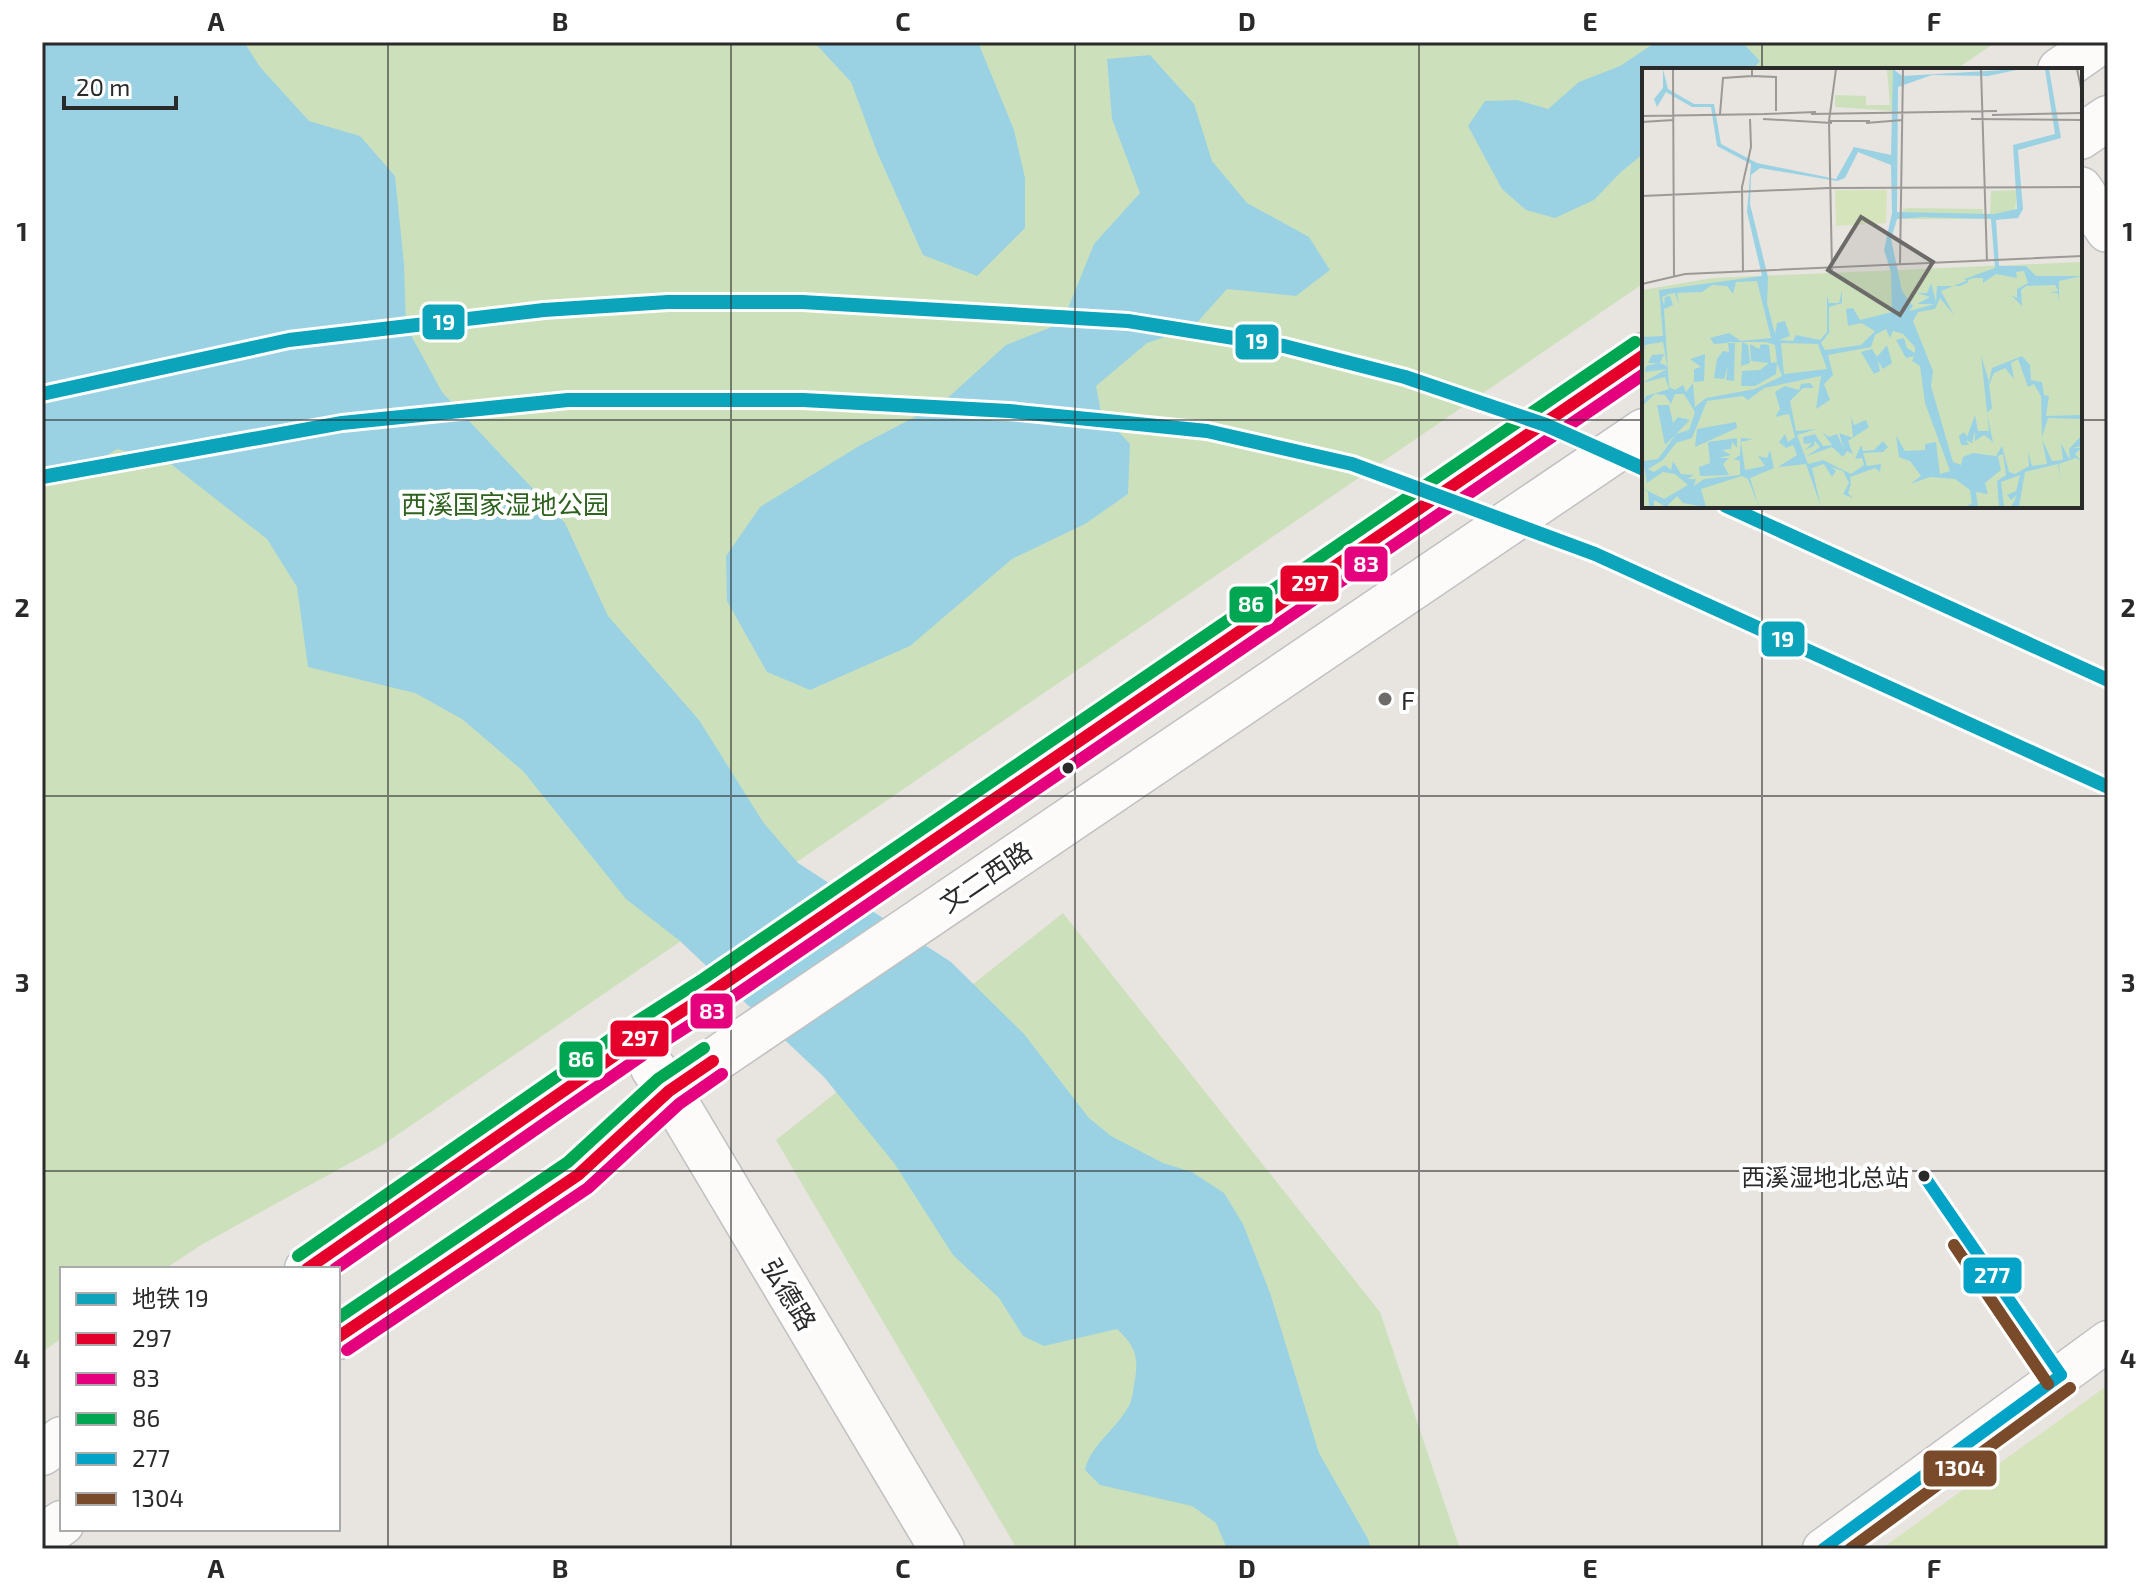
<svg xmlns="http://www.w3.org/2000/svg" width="2150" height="1591" font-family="'Exo 2','Noto Sans SC',sans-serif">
	<rect width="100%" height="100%" fill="#e8e4e0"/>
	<g fill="#cce1bb">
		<polygon points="42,42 1996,42 1955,70 1644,70 1644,283 381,1146 201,1245 165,1269 62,1269 62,1338 42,1352"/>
		<polygon points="1063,913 1380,1312 1460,1549 1017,1549 776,1140"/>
	</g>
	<polygon fill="#d5e4ba" points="2108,1385 2108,1549 1881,1549"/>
	<g fill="#9ad2e4">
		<path d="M42,42H244L260,67L309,121L360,136L395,176L404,264L406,326L442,392L565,523L608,616L699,720L763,822L798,863L951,962L1024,1034L1089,1118L1111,1136L1163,1163L1192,1172L1224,1193L1243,1224L1270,1293L1319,1453L1368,1539L1371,1549H1227L1216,1523L1192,1506L1100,1485L1085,1470C1090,1446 1114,1431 1127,1409C1133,1401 1133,1388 1135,1379C1139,1355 1134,1345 1117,1329L1044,1346L1023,1336L999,1298L953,1255L894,1163L824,1077L680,941L626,899L523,771L462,719L415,693L308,667L297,587L267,539L167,461L117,449L80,472L42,478Z"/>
		<polygon points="814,42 978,42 1014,130 1025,178 1025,228 977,276 923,255 877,152 851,82"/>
		<polygon points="1656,42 1742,42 1760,61 1752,70 1644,70 1644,153 1621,172 1594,200 1555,218 1526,210 1502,189 1468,126 1485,101 1517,100 1548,109 1579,82 1620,66"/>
		<polygon points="1150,55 1194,104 1212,161 1247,203 1309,237 1330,270 1296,296 1227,289 1192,328 1147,343 1096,386 1101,413 1130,444 1128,494 1085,524 1012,559 910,646 810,690 767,672 727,601 726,556 760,507 859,446 942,403 1006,345 1062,323 1094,244 1140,193 1112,119 1107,59"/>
	</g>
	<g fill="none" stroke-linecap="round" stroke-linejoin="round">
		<defs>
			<polyline id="street" points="1823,1549 2108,1341"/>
			<g id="secondary">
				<polyline points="2060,70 2100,42"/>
				<polyline points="2080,137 2108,118"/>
				<polyline points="2080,189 2108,230"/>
				<polyline points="653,1068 669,1091 942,1549"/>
				<polyline points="307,1269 634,1042 712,992 1644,355"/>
				<polyline points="338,1337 578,1175 669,1091 1644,431"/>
				<polyline points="42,1453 62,1439"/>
				<polyline points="42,1537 62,1523"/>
			</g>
		</defs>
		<use href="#street" stroke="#c1c1c1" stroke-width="43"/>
		<use href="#secondary" stroke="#c1c1c1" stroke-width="47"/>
		<use href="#street" stroke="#fcfbfa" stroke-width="40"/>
		<use href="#secondary" stroke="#fcfbfa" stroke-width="44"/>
		<defs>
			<g id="bus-1">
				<polyline points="307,1269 634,1042 712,992 1644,355"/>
				<polyline points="338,1337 578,1175 669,1091 713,1061"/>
			</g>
			<g id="bus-2">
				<polyline points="335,1269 643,1055 721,1005 1644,374"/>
				<polyline points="347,1350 588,1188 679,1104 722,1074"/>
			</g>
			<g id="bus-3">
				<polyline points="298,1256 625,1029 703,979 1635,342"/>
				<polyline points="338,1318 568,1162 658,1079 704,1048"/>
			</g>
			<g id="bus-4">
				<polyline points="1924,1176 2061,1375"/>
				<polyline points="1823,1549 2061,1375"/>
			</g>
			<g id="bus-5">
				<polyline points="1954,1245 2048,1384"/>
				<polyline points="1850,1549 2070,1388"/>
			</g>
		</defs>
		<use href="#bus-1" stroke="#fff" stroke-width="18"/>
		<use href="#bus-2" stroke="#fff" stroke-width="18"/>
		<use href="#bus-3" stroke="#fff" stroke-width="18"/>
		<use href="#bus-4" stroke="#fff" stroke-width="18"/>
		<use href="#bus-5" stroke="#fff" stroke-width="18"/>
		<use href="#bus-1" stroke="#e4002b" stroke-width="12"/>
		<use href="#bus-2" stroke="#e5007d" stroke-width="12"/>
		<use href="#bus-3" stroke="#00a651" stroke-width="12"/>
		<use href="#bus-4" stroke="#02a3c6" stroke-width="12"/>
		<use href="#bus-5" stroke="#7a4b2a" stroke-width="12"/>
		<defs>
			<g id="metro-1">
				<polyline points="42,394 289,340 544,310 668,302 802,302 1128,321 1284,346 1405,377 1546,425 1644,469"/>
				<polyline points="42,477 342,423 568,400 803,400 1009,411 1207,431 1352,464 1595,554 2108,787"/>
				<polyline points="1726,506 2108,680"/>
			</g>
		</defs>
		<use href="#metro-1" stroke="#fff" stroke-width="20"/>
		<use href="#metro-1" stroke="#0ca4ba" stroke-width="14"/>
	</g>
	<path fill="none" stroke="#2a2a2a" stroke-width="2" stroke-opacity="0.55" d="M388,42V1549M731,42V1549M1075,42V1549M1419,42V1549M1762,42V70M42,420H1644M2080,420H2108M1762,506V1549M42,796H2108M42,1171H2108"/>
	<circle fill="#6c6b6a" stroke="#fff" stroke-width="3" cx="1385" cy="699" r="8"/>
	<g fill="#2a2a2a" stroke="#fff" stroke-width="3">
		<circle cx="1068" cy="768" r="7"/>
		<circle cx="1924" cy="1176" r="7"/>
	</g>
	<g text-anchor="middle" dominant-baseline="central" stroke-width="8" stroke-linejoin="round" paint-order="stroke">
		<g font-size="24" fill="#2a2a2a" stroke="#fff" text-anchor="end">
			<text x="1909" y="1176">西溪湿地北总站</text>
		</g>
		<g font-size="26" fill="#2e621f" stroke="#fff">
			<text x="505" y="503">西溪国家湿地公园</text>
		</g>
		<g font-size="26" fill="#2a2a2a" stroke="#fff" text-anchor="start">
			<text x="1401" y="699">F</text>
		</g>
		<g font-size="26" fill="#2a2a2a" stroke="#fff">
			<text transform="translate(985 876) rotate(-34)">文二西路</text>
			<text transform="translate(790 1294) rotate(59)">弘德路</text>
		</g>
	</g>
	<g transform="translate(1642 68)">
		<rect width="440" height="440" fill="#e8e4e0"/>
		<path d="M245,1H251L252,43L193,39V27L224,28V37H248ZM375,122L373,144L348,147L349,123ZM267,140L341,141L340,151H261V141ZM440,194V439H0V222L71,210Z" fill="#cce1bb"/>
		<path d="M193,122H245L244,155L194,158Z" fill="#d5e4ba"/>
		<path d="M21,1L26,21L52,36H72L79,76L115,95L194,111L212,79L249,87L251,1L260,8L379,1L346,8L290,7L256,19L255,144L352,146L375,141L371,77L413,66L403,1H407L419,70L376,82L381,141L376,150L354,152L357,198H384L394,208H440L417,213V234L416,225H407L416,223L413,217L384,218L379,222L380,238L369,227L375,230V221L386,215L382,203L365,205L374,204L375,210L354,206L341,215V210H331L299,223L312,247L298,230L293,241L276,244L271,253L291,303L289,318L311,394L319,397L321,389L331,385L354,388L360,378L367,404L373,406L387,398L386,383L390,398L405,396L400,371L410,393L421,392L419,375L428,392L427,381L440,367V378L431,380H440L433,386L440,394L434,390L417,396L419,413L416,396L383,404L377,439H369L375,427L369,432L365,427L374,423L378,407L359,414L362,438L357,439L355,413L364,407L361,386L356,388L359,402L343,415L346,426L334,424L336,439H324L330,435L328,422L313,411L288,409L268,416L279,408L268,393L257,389L254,367L263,383L283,382V376L294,374L298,406L308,403L283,335L278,298L270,293L272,288L264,290L254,272L262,270L265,280L273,285V279L261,266L251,263L248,270L244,261L233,267L229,279L186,287L191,307L182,316L188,332L174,341L179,308L122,320L106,332L101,328L65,333L50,370L34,375L21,392L6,401L12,404L23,397L29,402L31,393L39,406L52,407L45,411H54L52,418L62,411L98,407V393L92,391L98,387L99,370L111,371L99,374L103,402L123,398L116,388L125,390L128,382L132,400L108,410L117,439L106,411L100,408L59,421L64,439L41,435L35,428L24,439L12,432V439H7L6,424L0,420L22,431L46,417L33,406L21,404L5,415L1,393L16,391L34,366L47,362L53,344L42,326H33L29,336L23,327L13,326L0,338L4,328L27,321L23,309L0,315L25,301L3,304L4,298L16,295H6L10,287L22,286L18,295L25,298L21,274L3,277L0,291V269L21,268L17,222L120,208L105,144L109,96L75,78L69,39H50L24,24L15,39L12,31L21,20ZM216,84L249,97L250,145L242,182L249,204L250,244L218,252L211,240L204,241L206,258L219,255L233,263L219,277L183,282L179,275L187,265V239L200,235V222L197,235H187L185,227V264L178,272L154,267L151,273L137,272L148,268L143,253L135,255L133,266L125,235L126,209L108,136L109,107L118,100L195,113L203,110ZM280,149L349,151L353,200L322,211L327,214L318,218H295L294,234L289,215L285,225H275L288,229L275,236H293L267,243L271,238L260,223L249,171L255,151ZM115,213L129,270L99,273L87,265L68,270L72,276L100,274L99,298L108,295L106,277L100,274H124L133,277L135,294L129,295L127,277L119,276L117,281L108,276L109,293L127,295L118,302L100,303L99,318H113L134,306L135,295L140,308L113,321L64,330L53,339L51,315L44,324L41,317L33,322L27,319L22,241L31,237L28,228L23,229L22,237L20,229L27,226L33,225L37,237L35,225L60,224L70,217L85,218L91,226L94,214ZM139,275L176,276L185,301L142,306ZM86,274H93L92,313L84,312L86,298L82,311L72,310L75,291L81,283L87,284ZM245,277L250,295L241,301L236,293L238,303L232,306L219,284L230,281L235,289ZM63,286L62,313L52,314V301L59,299L48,291ZM339,287L347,314L350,300L380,288L388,297L389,312L400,314L402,327L407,328L404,348L440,347V351L406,350L400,369L399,328L392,316L386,319L376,291L369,295L372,311L363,300L352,305L347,317L350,340L345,345L351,374L342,367L333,373V363L330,375L324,372L327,377H319L317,368L322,364L325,369L333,347L336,363H347ZM168,315L172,320H161L148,333L154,363L175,361L155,367L166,396L181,392L209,406L222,397L220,390L213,391L219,377L221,383L232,382L241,373L246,379L241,384L221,385L225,398L239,396L238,404L233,400L208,409L209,416L206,425L211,430L201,426L207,415L201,403L189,399L194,403L190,409L182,396L170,400L179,439L164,396L136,399L155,387L151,377L144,380L137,374L143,366L146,374L153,369L147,346L133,349L138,341L133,324L143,318L157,322L159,316ZM15,337H27L31,355L36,349L48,352L23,377ZM209,348L212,357L224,352L227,359L206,373L211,386L205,383L201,389L190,379L165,388L178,379L173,373L172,378L163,382L170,375L162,376L161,369L173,366L181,378L190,377L180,364L187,369L195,366L202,381L197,365L211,370ZM94,354L95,360L53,379L55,361ZM95,370V380L90,374L89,381L80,382L89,387L77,390H87L81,396L87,407L58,408L57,399L68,395L66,374Z" fill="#9ad2e4" fill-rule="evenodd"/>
		<path fill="none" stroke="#9c9a97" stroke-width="2" d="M31,1L32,209M339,1L345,194M435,1L440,25M110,8L134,9V43M78,46L81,10L110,8V1M122,46L174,44M169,46L355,43M350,47L440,45M0,48L127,46M121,51L190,55M329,51L440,52M187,53H228M0,54L31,52M224,55L261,52M0,128L186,120L440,119M258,196L261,1M190,202L187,53L194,1M101,205L100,119L109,79L108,51M0,216L43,206L440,188"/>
		<path fill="#6c6b6a" fill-opacity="0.15" stroke="#6c6b6a" stroke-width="4" d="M219,149L291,194L258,247L186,202Z"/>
		<rect width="440" height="440" fill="none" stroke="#2a2a2a" stroke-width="4"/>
	</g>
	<g stroke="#fff" stroke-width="3">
		<rect x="421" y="303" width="45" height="38" rx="8" fill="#0ca4ba"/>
		<rect x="1234" y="323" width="46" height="38" rx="8" fill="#0ca4ba"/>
		<rect x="1343" y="545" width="46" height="38" rx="8" fill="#e5007d"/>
		<rect x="1279" y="564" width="61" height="39" rx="8" fill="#e4002b"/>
		<rect x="1228" y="585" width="46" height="39" rx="8" fill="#00a651"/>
		<rect x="1760" y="620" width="46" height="38" rx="8" fill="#0ca4ba"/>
		<rect x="689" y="992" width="45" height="38" rx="8" fill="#e5007d"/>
		<rect x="609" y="1019" width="61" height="39" rx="8" fill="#e4002b"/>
		<rect x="558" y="1040" width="46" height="39" rx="8" fill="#00a651"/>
		<rect x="1962" y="1256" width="61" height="39" rx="8" fill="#02a3c6"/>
		<rect x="1922" y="1449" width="76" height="39" rx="8" fill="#7a4b2a"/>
	</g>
	<g font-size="22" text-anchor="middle" font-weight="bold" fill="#fff">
		<text x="444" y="330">19</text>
		<text x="1257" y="349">19</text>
		<text x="1366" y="572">83</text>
		<text x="1310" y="591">297</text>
		<text x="1251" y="612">86</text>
		<text x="1783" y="647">19</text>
		<text x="712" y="1019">83</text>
		<text x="640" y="1046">297</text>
		<text x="581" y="1067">86</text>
		<text x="1992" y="1283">277</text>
		<text x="1960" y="1476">1304</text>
	</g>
	<rect width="2150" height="1591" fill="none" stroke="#ffffff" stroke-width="88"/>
	<rect x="60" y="1267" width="280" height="264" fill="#ffffff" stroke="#aaaaaa" stroke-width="2"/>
	<rect x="76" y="1293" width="40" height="12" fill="#0ca4ba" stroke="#aaaaaa" stroke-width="2"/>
	<text x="132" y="1307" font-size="24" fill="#2a2a2a">地铁 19</text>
	<rect x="76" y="1333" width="40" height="12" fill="#e4002b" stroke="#aaaaaa" stroke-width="2"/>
	<text x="132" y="1347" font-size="24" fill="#2a2a2a">297</text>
	<rect x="76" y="1373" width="40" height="12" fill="#e5007d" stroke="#aaaaaa" stroke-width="2"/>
	<text x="132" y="1387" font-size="24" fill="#2a2a2a">83</text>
	<rect x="76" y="1413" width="40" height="12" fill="#00a651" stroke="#aaaaaa" stroke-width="2"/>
	<text x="132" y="1427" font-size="24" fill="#2a2a2a">86</text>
	<rect x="76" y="1453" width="40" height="12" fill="#02a3c6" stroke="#aaaaaa" stroke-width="2"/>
	<text x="132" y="1467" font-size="24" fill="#2a2a2a">277</text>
	<rect x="76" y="1493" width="40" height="12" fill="#7a4b2a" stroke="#aaaaaa" stroke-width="2"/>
	<text x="132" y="1507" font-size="24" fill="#2a2a2a">1304</text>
	<path d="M64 96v12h112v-12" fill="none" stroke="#2a2a2a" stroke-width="4"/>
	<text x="76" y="96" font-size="24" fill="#2a2a2a" stroke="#ffffff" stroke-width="6" paint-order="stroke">20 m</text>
	<rect x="44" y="44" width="2062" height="1503" fill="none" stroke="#2a2a2a" stroke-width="3"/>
	<g font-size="26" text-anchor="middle" font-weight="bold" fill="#2a2a2a">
		<text x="216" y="31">A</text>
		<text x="560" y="31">B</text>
		<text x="903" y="31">C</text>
		<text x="1247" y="31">D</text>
		<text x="1590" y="31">E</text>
		<text x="1934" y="31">F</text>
		<text x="22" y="241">1</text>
		<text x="2128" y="241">1</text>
		<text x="22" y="617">2</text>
		<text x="2128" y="617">2</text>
		<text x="22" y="992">3</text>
		<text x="2128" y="992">3</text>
		<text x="22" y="1368">4</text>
		<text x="2128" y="1368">4</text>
		<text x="216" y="1578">A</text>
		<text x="560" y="1578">B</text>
		<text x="903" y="1578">C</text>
		<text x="1247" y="1578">D</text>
		<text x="1590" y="1578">E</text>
		<text x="1934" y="1578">F</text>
	</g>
</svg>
